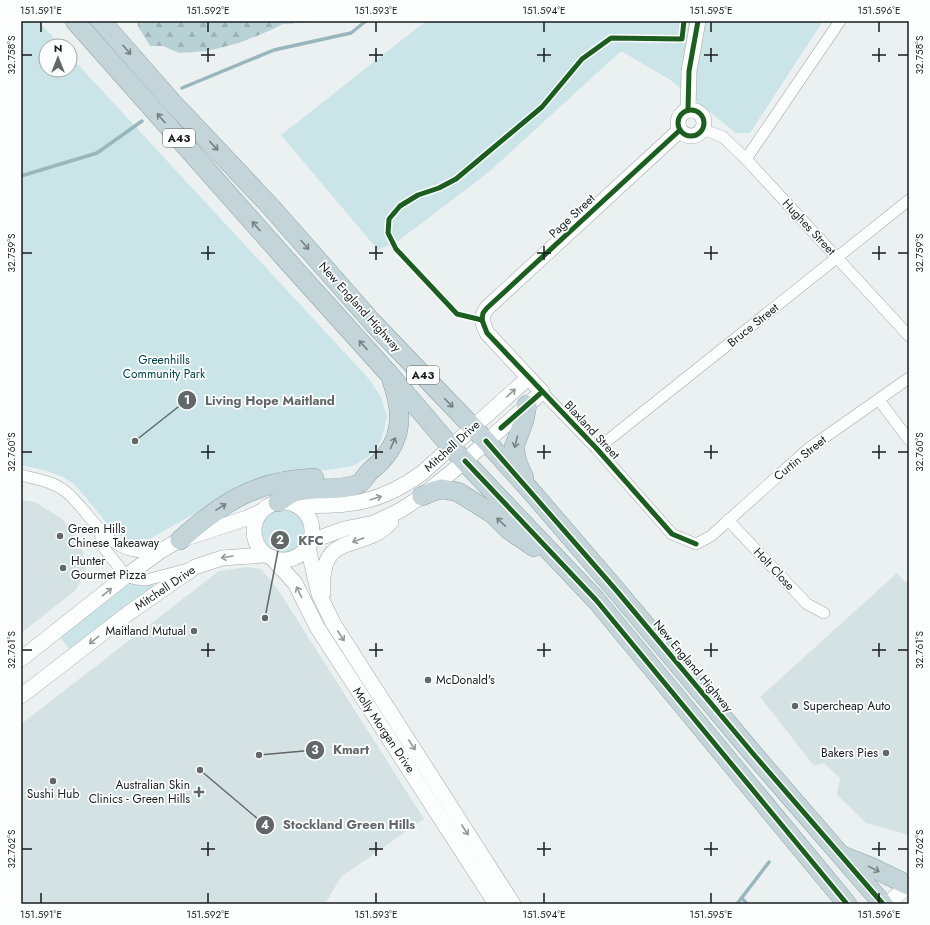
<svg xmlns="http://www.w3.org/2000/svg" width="930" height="925" font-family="Jost,sans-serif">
	<defs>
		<pattern id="forest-firs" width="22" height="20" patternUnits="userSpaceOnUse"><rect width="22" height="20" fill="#b7d1d5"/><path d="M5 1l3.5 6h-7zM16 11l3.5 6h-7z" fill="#9db3b6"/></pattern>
	</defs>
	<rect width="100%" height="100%" fill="#ebf1f1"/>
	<g fill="#d5e2e3">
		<polygon points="21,500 35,502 61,518 81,544 86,569 76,590 21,633"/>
		<polygon points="248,567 261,569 277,588 424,819 341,877 325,904 21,904 21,724 219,571"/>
		<polygon points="897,573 905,582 909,580 909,835 866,823 837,795 840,778 824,763 814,766 760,697"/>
	</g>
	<g fill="#cae4e8">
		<polygon points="21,21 38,21 61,46 46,46 46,70 70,70 70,56 369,379 381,397 387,417 381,441 368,457 352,466 326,470 280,474 236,490 148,540 127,541 110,528 97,511 74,484 61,476 44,470 21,465"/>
		<polygon points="426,21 823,21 750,133 736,133 669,79 621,51 489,172 398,241 378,250 281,135"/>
		<circle cx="283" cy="531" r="21"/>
		<polygon points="130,583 153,584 153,588 71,651 60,637"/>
	</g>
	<polygon fill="url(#forest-firs)" points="137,21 331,21 283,24 271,30 239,43 207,51 179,53 163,46 150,46 138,26"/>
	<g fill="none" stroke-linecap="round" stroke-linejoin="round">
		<g stroke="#98b7bc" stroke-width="3.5">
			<polyline points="182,88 274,50 351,33 366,21"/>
			<polyline points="21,176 97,153 142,121"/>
			<polyline points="742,898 747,904"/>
			<polyline points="737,904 769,862"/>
		</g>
		<defs>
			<g id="street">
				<polyline points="702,129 723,137 746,159 909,336"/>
				<polyline points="746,159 840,21"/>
				<polyline points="542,392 597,449 672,534 696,544 711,536 808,449 909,378"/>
				<polyline points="879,400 909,440"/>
				<polyline points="597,449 909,200"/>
				<path d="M21,475C36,479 52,481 65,491C88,509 101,543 133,551C142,553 152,552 161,551"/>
				<polyline points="728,520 807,604 824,613"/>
				<polyline points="99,530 104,548 126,576 136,579 146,580 188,569"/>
			</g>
			<g id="secondary">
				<polyline points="688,110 689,71 698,21"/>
				<circle cx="691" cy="123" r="13"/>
				<circle cx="283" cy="531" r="29"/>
				<path d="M296,505C347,507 380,504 422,473L528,378"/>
				<path d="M311,541L344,529L374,523L401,510L422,496L465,461L542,392L487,333C482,322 480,318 487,308L680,130"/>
				<polyline points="308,548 319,594 333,623 513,904"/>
				<polyline points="271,557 295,583 317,627 496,904"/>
				<path d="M323,593C319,528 362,554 391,522"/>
				<polyline points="21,659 126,576 162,550 180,540 247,518 260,512"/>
				<polyline points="21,696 130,612 195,567 222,558 265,555"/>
				<polyline points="888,904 909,884"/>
			</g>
			<g id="highway">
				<polyline points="75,21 282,255 389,374 451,447 596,600 847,904"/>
				<polyline points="101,21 172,102 270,206 374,324 486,441 530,490 616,590 755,756 883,904"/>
				<polyline points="524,478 517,462 514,447 524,421 527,405"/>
				<polyline points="422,496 434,491 442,489 458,492 493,514 509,530 534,547"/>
				<path d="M278,502C283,499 289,494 294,492C315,486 337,492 358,484C363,482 366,475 370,471C402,446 405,417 392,381"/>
				<path d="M180,540C221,503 257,480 314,478"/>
				<polyline points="843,856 871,867 908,885"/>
			</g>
		</defs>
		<use href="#street" stroke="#a5a9a9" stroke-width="12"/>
		<use href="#secondary" stroke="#a5a9a9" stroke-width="16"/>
		<use href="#highway" stroke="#8ea3a6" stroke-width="20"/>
		<use href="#street" stroke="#fcfdfd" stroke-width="11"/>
		<use href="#secondary" stroke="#fcfdfd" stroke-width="15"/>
		<use href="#highway" stroke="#c3d5d8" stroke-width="19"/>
		<defs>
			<g id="cycleway">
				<polyline points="688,110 689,71 698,21"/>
				<circle cx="691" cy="123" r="13"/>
				<polyline points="482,320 457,314 396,249 388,233 389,219 400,206 418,195 439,188 456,179 542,107 582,59 611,38 682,39 684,21"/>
				<polyline points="482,320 487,333 597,449 672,534 696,544"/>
				<polyline points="482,320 483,313 487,308 680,130"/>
				<polyline points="501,428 542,392"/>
				<polyline points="486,441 616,590 755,756 883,904"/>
				<polyline points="465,461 596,600 847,904"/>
			</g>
		</defs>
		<use href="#cycleway" stroke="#fcfefe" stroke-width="8"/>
		<use href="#cycleway" stroke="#1b5e20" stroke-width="5"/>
	</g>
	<defs><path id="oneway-shaft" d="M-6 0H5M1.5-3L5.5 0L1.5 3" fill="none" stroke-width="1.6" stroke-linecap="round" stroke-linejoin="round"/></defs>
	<g stroke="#768284">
		<use href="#oneway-shaft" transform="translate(127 50) rotate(49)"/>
		<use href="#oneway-shaft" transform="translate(161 118) rotate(-131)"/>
		<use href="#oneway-shaft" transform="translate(214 146) rotate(47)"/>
		<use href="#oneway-shaft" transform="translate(256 226) rotate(-131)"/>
		<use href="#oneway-shaft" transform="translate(305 245) rotate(49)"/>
		<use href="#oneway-shaft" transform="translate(363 345) rotate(-133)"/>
		<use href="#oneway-shaft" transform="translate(449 403) rotate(46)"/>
		<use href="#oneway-shaft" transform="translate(516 442) rotate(104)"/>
		<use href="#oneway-shaft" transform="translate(393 443) rotate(-66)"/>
		<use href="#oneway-shaft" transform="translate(221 507) rotate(-32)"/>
		<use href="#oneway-shaft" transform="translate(501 522) rotate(-136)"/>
		<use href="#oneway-shaft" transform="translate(874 869) rotate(26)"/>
	</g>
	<g stroke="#969899">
		<use href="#oneway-shaft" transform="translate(511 393) rotate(-42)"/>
		<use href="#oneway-shaft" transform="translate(376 498) rotate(-17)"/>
		<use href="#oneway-shaft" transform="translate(358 540) rotate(160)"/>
		<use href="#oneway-shaft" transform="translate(227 557) rotate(171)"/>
		<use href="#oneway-shaft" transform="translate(107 592) rotate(-39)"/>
		<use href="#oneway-shaft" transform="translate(299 592) rotate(-116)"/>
		<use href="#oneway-shaft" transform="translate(341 636) rotate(57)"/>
		<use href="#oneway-shaft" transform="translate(94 640) rotate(142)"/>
		<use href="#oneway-shaft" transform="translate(412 745) rotate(57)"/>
		<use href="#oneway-shaft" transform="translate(465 830) rotate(57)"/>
	</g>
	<path fill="none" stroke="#191d1e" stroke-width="1.5" d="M41,22V32M208,22V32M376,22V32M544,22V32M711,22V32M879,22V32M208,48V62M376,48V62M544,48V62M711,48V62M879,48V62M22,55H32M201,55H215M369,55H383M537,55H551M704,55H718M872,55H886M898,55H908M208,246V260M376,246V260M544,246V260M711,246V260M879,246V260M22,253H32M201,253H215M369,253H383M537,253H551M704,253H718M872,253H886M898,253H908M208,445V459M376,445V459M544,445V459M711,445V459M879,445V459M22,452H32M201,452H215M369,452H383M537,452H551M704,452H718M872,452H886M898,452H908M208,643V657M376,643V657M544,643V657M711,643V657M879,643V657M22,650H32M201,650H215M369,650H383M537,650H551M704,650H718M872,650H886M898,650H908M208,842V856M376,842V856M544,842V856M711,842V856M879,842V856M22,849H32M201,849H215M369,849H383M537,849H551M704,849H718M872,849H886M898,849H908M41,893V903M208,893V903M376,893V903M544,893V903M711,893V903M879,893V903"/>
	<g fill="#626768" stroke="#fcfefe" stroke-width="1.5">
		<circle cx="60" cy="536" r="4"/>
		<circle cx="63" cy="568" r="4"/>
		<circle cx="194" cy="631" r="4"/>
		<circle cx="428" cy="680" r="4"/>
		<circle cx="795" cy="706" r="4"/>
		<circle cx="886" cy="753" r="4"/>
		<circle cx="53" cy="781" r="4"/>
		<path d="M197 786h4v4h4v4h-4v4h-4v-4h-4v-4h4z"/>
	</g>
	<g text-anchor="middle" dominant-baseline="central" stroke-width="3.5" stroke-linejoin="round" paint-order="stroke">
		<g fill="#fcfefe" stroke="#5d6061" stroke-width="1">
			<rect x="163" y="129" width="32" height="18" rx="3"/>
			<rect x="407" y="366" width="32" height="18" rx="3"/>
		</g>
		<g font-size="11" font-weight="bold" fill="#191d1e">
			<text x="179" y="138">A43</text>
			<text x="423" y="375">A43</text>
		</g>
		<g font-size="12" fill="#191d1e" stroke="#fcfefe">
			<text transform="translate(572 216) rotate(-43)">Page Street</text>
			<text transform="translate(809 227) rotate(47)">Hughes Street</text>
			<text transform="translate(360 307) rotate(48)">New England Highway</text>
			<text transform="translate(753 325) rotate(-39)">Bruce Street</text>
			<text transform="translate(592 430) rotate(47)">Blaxland Street</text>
			<text transform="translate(452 446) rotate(-42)">Mitchell Drive</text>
			<text transform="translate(800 458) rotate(-39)">Curtin Street</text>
			<text transform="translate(774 569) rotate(47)">Holt Close</text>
			<text transform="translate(165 588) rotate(-34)">Mitchell Drive</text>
			<text transform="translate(693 666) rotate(50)">New England Highway</text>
			<text transform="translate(384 730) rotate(56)">Molly Morgan Drive</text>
		</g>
		<g font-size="12" fill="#00444d" stroke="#fcfefe">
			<text x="164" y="360">Greenhills<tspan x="164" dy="14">Community Park</tspan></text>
		</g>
		<g font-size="12" fill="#191d1e" stroke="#fcfefe" text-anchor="start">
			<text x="68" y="529">Green Hills<tspan x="68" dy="14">Chinese Takeaway</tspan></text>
			<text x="71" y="561">Hunter<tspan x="71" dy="14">Gourmet Pizza</tspan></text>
			<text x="186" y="631" text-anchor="end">Maitland Mutual</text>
			<text x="436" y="680">McDonald's</text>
			<text x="803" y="706">Supercheap Auto</text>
			<text x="878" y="753" text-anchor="end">Bakers Pies</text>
			<text x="190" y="785" text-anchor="end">Australian Skin<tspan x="190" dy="14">Clinics - Green Hills</tspan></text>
			<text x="53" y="794" text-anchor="middle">Sushi Hub</text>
		</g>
	</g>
	<path fill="none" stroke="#626768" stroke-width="1.5" d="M135 441L187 400M265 618L280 540M259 755L315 750M200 770L265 825"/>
	<g fill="#626768" stroke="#fcfefe" stroke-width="1.5">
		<circle cx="135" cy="441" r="4"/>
		<circle cx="265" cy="618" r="4"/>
		<circle cx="259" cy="755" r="4"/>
		<circle cx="200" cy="770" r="4"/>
		<circle cx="187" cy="400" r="10"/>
		<circle cx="280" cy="540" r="10"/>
		<circle cx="315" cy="750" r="10"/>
		<circle cx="265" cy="825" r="10"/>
	</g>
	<g font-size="12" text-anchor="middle" font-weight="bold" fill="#fff">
		<text x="187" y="404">1</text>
		<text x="280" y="544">2</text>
		<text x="315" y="754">3</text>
		<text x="265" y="829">4</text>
	</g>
	<g font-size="13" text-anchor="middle" font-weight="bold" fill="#626768" stroke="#fcfefe" stroke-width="3.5" stroke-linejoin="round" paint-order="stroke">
		<text x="270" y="405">Living Hope Maitland</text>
		<text x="311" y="545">KFC</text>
		<text x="351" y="754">Kmart</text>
		<text x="349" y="829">Stockland Green Hills</text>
	</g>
	<rect width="930" height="925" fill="none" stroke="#fcfefe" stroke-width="44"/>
	<g transform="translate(58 58)"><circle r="19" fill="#fcfefe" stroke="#a1a4a4"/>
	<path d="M0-3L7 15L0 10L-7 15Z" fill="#626768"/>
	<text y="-6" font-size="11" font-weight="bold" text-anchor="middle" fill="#191d1e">N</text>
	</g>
	<rect x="22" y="22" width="886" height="881" fill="none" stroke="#191d1e" stroke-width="1.5"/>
	<g font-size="10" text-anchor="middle" fill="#191d1e">
		<text x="41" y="14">151.591°E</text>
		<text x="208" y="14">151.592°E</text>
		<text x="376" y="14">151.593°E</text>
		<text x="544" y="14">151.594°E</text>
		<text x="711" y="14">151.595°E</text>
		<text x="879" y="14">151.596°E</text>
		<text transform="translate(11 55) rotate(-90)" y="4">32.758°S</text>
		<text transform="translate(919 55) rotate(-90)" y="4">32.758°S</text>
		<text transform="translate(11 253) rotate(-90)" y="4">32.759°S</text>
		<text transform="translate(919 253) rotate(-90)" y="4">32.759°S</text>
		<text transform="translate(11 452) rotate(-90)" y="4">32.760°S</text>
		<text transform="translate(919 452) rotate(-90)" y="4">32.760°S</text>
		<text transform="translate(11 650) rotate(-90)" y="4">32.761°S</text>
		<text transform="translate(919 650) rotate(-90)" y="4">32.761°S</text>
		<text transform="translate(11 849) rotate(-90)" y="4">32.762°S</text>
		<text transform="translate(919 849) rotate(-90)" y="4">32.762°S</text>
		<text x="41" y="918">151.591°E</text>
		<text x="208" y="918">151.592°E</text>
		<text x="376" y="918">151.593°E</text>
		<text x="544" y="918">151.594°E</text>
		<text x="711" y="918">151.595°E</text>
		<text x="879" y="918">151.596°E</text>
	</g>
</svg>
